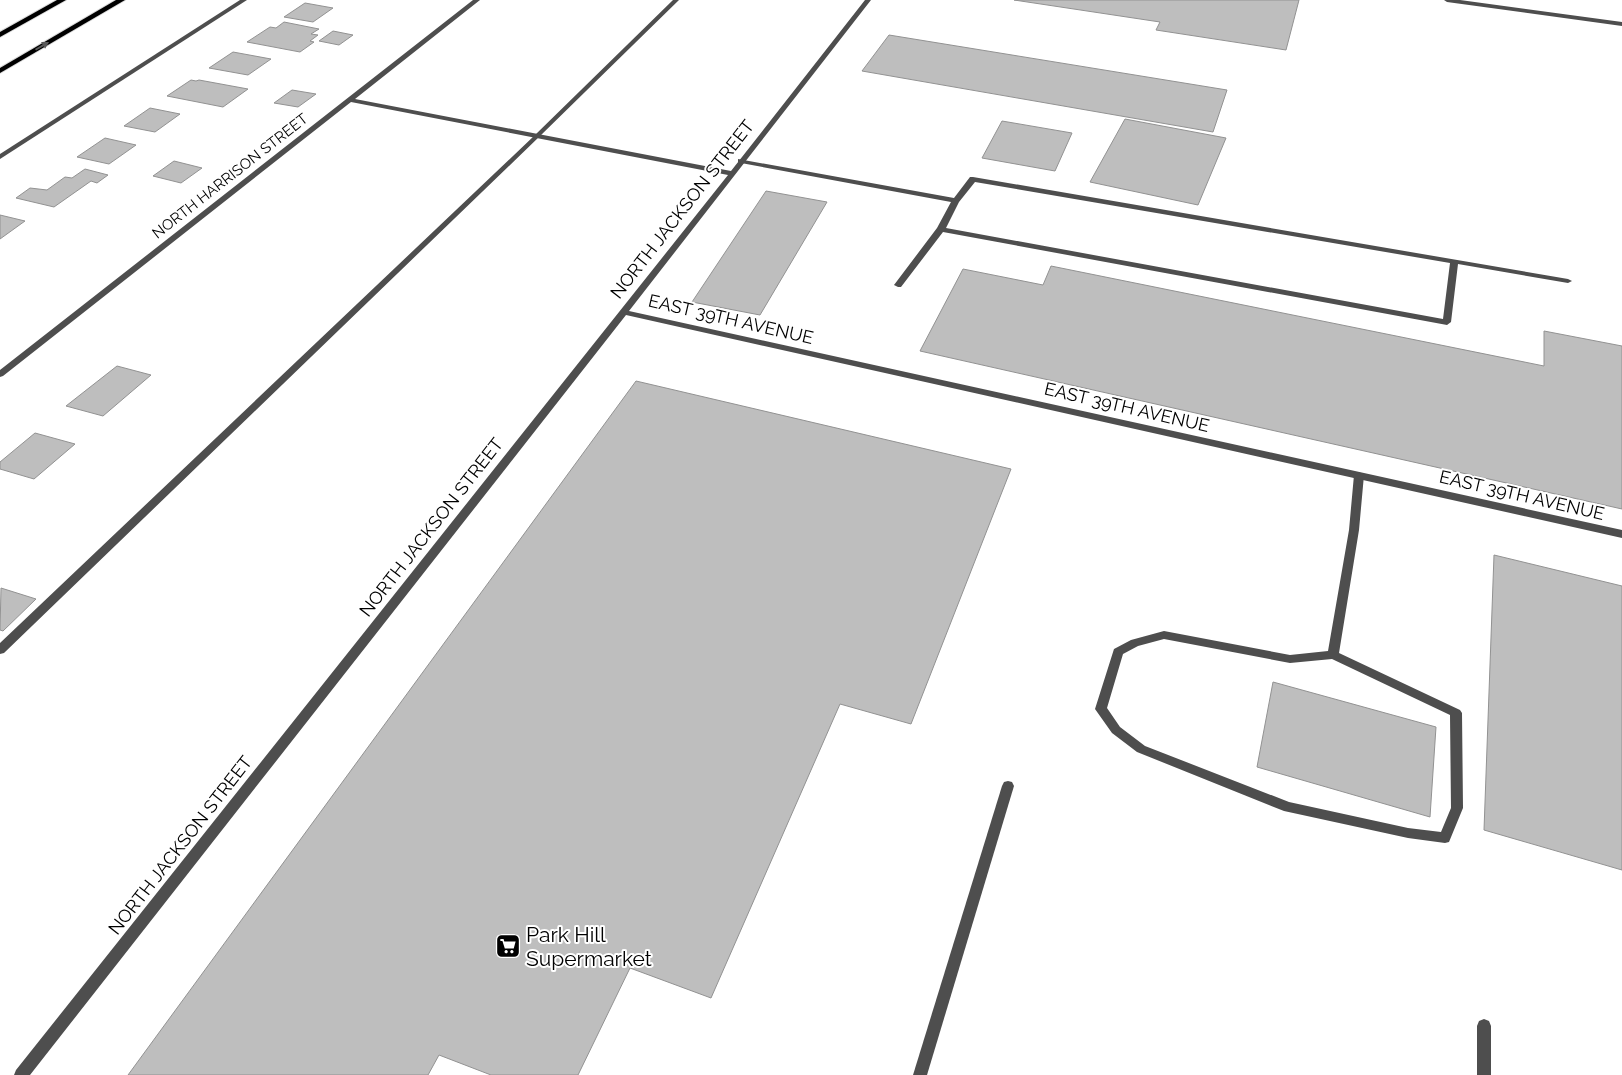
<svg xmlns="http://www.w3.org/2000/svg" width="1622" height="1075" font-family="Raleway,sans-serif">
	<rect width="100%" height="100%" fill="#fff"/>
	<g fill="#bebebe" stroke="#929292">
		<polygon points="1014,0 1299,0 1286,50 1156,30 1160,22"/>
		<polygon points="305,3 333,8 313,22 284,17"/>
		<polygon points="284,22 319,29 311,34 318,35 310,41 314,42 300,52 247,42 270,27 276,28"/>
		<polygon points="333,31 353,35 339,45 319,41"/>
		<polygon points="889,35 1227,90 1213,132 862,71"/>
		<polygon points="233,52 271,59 248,75 209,68"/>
		<polygon points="191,80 196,81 199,80 248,89 223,107 167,96"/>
		<polygon points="292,90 316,94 298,107 274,103"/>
		<polygon points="150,108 180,114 155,132 124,126"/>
		<polygon points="1125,119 1226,138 1198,205 1090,182"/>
		<polygon points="1002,121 1072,133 1055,171 982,158"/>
		<polygon points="105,138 136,145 109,164 77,157"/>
		<polygon points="174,161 202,168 181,183 153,176"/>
		<polygon points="85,169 108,175 97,183 91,181 54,207 16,198 30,188 47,190 65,177 72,178"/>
		<polygon points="766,191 827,202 760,315 692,302"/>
		<polygon points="0,215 25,221 0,239"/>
		<polygon points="1051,266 1544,366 1544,331 1622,346 1622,509 920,351 963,269 1043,285"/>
		<polygon points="117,366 151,375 103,416 66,406"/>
		<polygon points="636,381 1011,469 911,724 840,704 711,998 630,968 578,1075 491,1075 439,1055 428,1075 128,1075"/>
		<polygon points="35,433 75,444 34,479 0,469 0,462"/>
		<polygon points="1494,555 1622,586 1622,870 1484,830"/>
		<polygon points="1,588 36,599 3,631 0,630"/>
		<polygon points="1273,682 1436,727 1430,817 1257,767"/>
	</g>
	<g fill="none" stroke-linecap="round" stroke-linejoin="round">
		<defs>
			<g id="primary">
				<polygon points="57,0 66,0 0,37 0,32"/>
				<polygon points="116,0 125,0 0,73 0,68"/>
			</g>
		</defs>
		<use href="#primary" stroke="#dbdbdb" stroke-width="2"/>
		<g fill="#4e4e4e" fill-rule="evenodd">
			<polygon points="673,0 679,0 539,137 4,653 0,654 0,643 535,135"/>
			<path d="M738,159L954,198L970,177H973L1568,279L1572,281L1568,283L1458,264L1451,322L1447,325L943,232L901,287H898L894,285L937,228L951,202L741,163H738ZM975,182L1450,263L1443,319L946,228L959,202Z"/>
			<path d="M1359,472L1364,475L1359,530L1339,653L1460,710L1462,713L1463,808L1449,842L1445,843L1408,838L1284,811L1137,752L1112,733L1095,709L1114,649L1131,640L1164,631L1290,655L1328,651L1349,530L1354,475ZM1164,639L1290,663L1332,659L1450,715L1451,808L1441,832L1408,828L1289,802L1145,746L1120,727L1107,708L1123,654L1138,646Z"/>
			<polygon points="1008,781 1012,782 1014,786 927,1075 913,1075 1002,786 1004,782"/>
			<polygon points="1484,1019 1489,1021 1491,1026 1491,1075 1477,1075 1477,1026 1479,1021"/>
		</g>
		<g fill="#4e4e4e" fill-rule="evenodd">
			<polygon points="240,0 247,0 0,159 0,154"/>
			<polygon points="473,0 480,0 355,99 731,171 865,0 871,0 629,311 1622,530 1622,538 626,315 30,1075 14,1075 16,1070 728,175 351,102 3,376 0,377 0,370"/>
			<polygon points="1444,0 1460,0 1622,22 1622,26 1447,2"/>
		</g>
		<use href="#primary" fill="#000" fill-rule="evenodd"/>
	</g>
	<defs><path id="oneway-solid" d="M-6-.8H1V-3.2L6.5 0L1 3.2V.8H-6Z" transform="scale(1.25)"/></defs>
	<use fill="#595959" href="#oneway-solid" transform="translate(42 46) rotate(-30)"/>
	<defs>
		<symbol id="supermarket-square" viewBox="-11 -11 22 22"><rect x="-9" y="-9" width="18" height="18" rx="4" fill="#000" stroke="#fff"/><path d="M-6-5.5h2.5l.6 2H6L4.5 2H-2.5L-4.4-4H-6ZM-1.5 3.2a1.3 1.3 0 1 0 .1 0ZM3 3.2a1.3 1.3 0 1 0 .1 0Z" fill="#fff"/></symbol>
	</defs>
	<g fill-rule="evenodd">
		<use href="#supermarket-square" x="494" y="932" width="28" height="28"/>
	</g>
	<g text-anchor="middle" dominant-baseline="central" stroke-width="4" stroke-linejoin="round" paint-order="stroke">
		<g font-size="15" fill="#000" stroke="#fff">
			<text transform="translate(230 176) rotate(-38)">NORTH HARRISON STREET</text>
		</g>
		<g font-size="18" fill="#000" stroke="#fff">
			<text transform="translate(682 209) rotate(-52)">NORTH JACKSON STREET</text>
			<text transform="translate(731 319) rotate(13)">EAST 39TH AVENUE</text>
			<text transform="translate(1127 407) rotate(13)">EAST 39TH AVENUE</text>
			<text transform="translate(1522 495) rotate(13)">EAST 39TH AVENUE</text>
			<text transform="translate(431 527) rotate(-52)">NORTH JACKSON STREET</text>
			<text transform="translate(180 845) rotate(-52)">NORTH JACKSON STREET</text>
		</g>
		<g font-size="21" fill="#000" stroke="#fff" text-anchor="start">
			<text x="526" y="934">Park Hill<tspan x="526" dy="24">Supermarket</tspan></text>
		</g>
	</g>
</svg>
